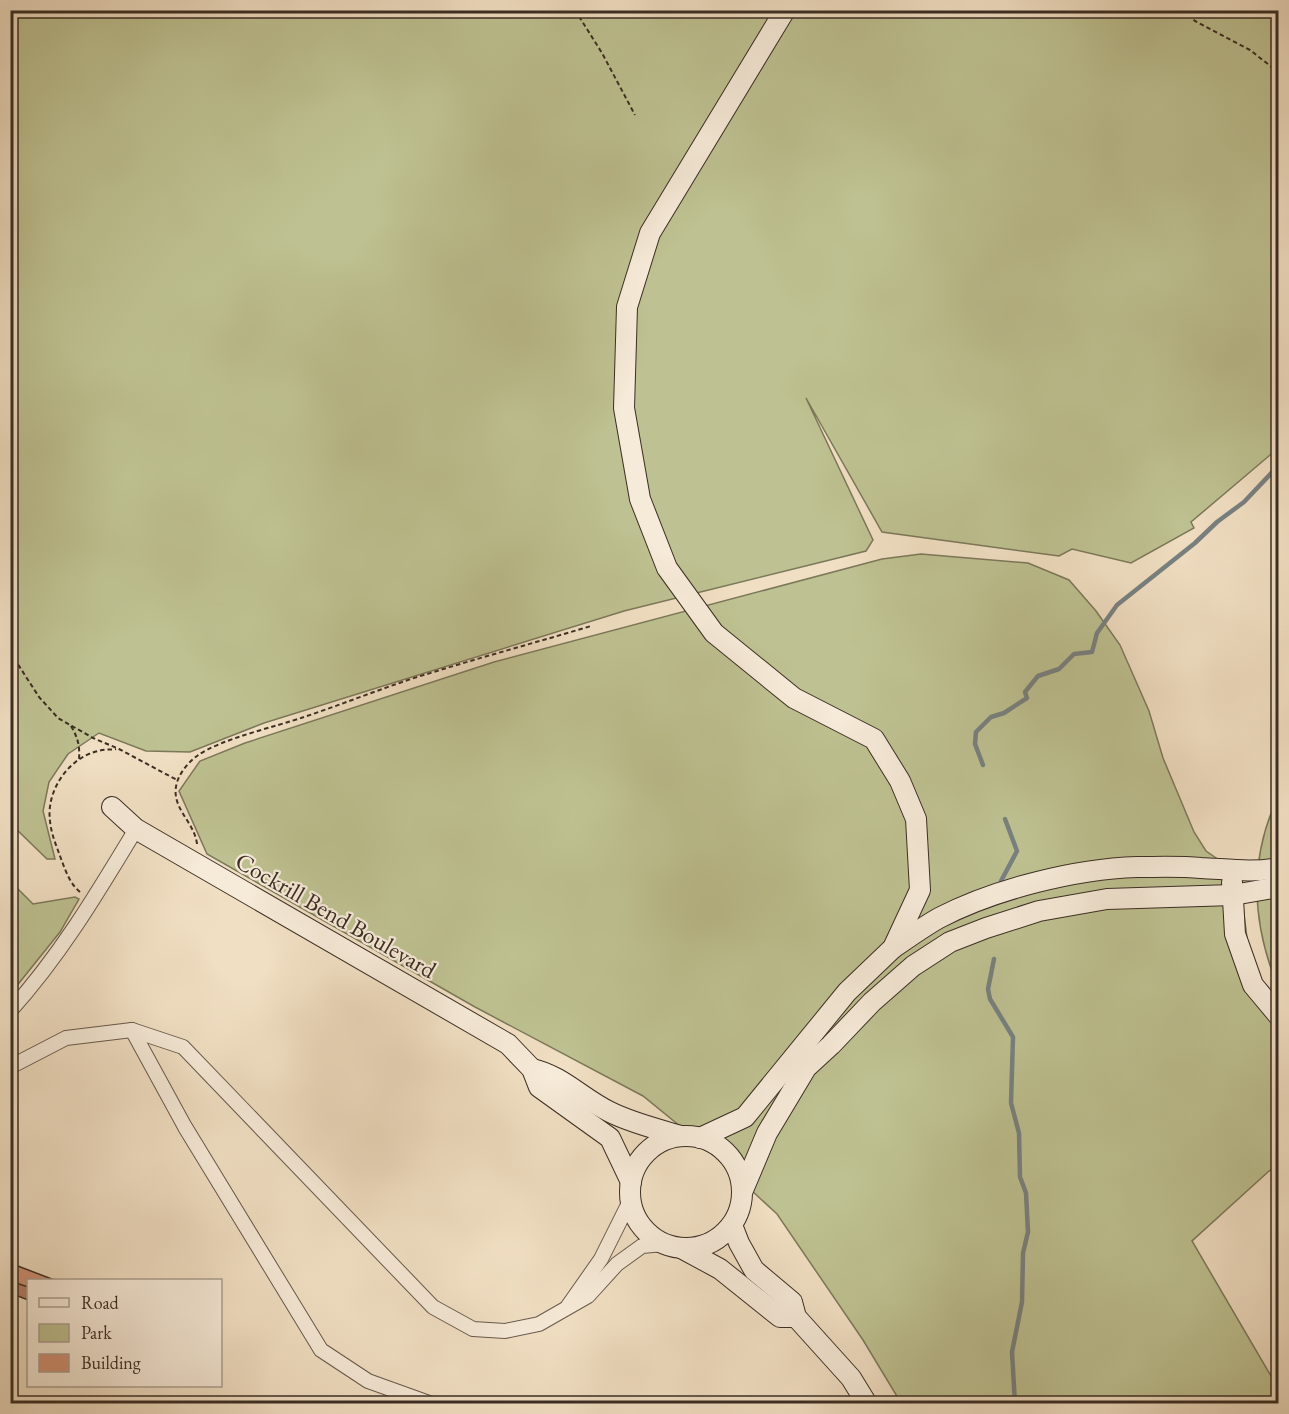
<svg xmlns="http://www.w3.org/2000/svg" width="1289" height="1414" font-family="'EB Garamond',serif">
	<rect width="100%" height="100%" fill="#f1dfc3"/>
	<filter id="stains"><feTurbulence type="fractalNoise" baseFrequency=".00333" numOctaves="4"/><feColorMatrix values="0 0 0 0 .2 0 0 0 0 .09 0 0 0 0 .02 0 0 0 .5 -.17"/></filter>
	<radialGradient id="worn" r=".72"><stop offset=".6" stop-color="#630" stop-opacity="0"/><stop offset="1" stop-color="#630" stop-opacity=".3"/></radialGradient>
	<g fill="#bec191" stroke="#7c785a" stroke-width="1.5">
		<polygon points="11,11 1278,11 1278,452 1276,450 1191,522 1194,528 1131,563 1072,549 1059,556 882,532 806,398 873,540 866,551 624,611 264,723 190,752 146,751 99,733 68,754 49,782 43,811 55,859 47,859 14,827 11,829"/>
		<polygon points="921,554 1028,563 1069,580 1096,611 1120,645 1149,711 1163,758 1194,832 1206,851 1222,862 1240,882 1249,954 1278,1019 1278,1166 1269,1171 1192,1241 1278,1388 1278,1403 901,1403 863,1340 777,1214 697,1140 643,1096 475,1007 207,854 179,791 200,761 245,743 494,662 882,559"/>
		<path d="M1278,797V987C1252,924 1248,860 1278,797Z"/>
		<polygon points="11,882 33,904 75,897 79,899 60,932 11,993"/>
	</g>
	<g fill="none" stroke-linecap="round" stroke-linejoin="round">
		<g stroke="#788181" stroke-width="4.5">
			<polyline points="983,765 975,744 976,732 991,717 1004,713 1027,698 1025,692 1038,676 1059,669 1074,654 1092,652 1097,633 1117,605 1195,543 1217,522 1244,502 1278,466"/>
			<polyline points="1001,881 1017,851 1005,819"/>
			<polyline points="994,959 988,989 990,999 1013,1037 1011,1103 1019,1133 1020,1177 1026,1193 1028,1232 1023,1253 1022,1302 1012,1352 1015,1404"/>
		</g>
		<defs>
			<g id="street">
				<path d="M10,1011C60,956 98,892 136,829"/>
				<polyline points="132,1030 185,1127 321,1350 368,1381 432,1404"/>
				<polyline points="10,1067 66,1038 132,1030 183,1047 433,1307 473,1329 505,1331 539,1324 588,1296 617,1264 642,1246 664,1244"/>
				<polyline points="568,1306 601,1259 630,1201"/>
			</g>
			<g id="secondary">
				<polyline points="112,807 136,829 508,1044 532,1069 539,1087 610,1138 631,1182"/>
				<polyline points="1232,882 1235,934 1253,985 1278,1015"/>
				<path d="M893,948C908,938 923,927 939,918C995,889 1075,869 1137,867C1158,867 1180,866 1201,868C1226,869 1253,873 1278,868"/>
				<path d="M532,1069C561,1075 583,1099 610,1112C632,1123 657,1129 681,1136"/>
				<circle cx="686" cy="1192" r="56"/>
				<polyline points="700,1138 745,1117 847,992 893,948 920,890 916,819 900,781 874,739 794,698 714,633 667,568 640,499 624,408 627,307 650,233 785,10"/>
				<polyline points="743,1190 767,1133 806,1068 831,1045 872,1002 913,966 950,942 986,928 1039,911 1107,899 1233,895 1278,887"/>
				<polyline points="732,1225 739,1243 754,1270 792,1302 796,1317 851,1378 867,1404"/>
				<polyline points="683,1249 720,1269 780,1317 796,1317"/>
			</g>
		</defs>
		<use href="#street" stroke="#685a4c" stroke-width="16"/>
		<use href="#secondary" stroke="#3b2e24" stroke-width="22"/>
		<g stroke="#3b2e24" stroke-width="2" stroke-dasharray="4.5 3" stroke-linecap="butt">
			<polyline points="575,10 602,53 635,115"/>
			<polyline points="1182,10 1195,21 1250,50 1278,72"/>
			<polyline points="10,652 39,697 58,718 93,738 119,749 177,780"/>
			<path d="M71,726C78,738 80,746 79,760"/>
			<path d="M197,844C194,819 166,806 179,777C183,769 190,761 197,756C220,739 275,727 304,717C340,705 375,691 411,679C471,660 531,644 591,626"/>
			<path d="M80,892C69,883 65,869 60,856C56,845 51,833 50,821C46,791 68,758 98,751C104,749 110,750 116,749"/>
		</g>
		<use href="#street" stroke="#f6ead8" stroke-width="14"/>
		<use href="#secondary" stroke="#f6ead8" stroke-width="20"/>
	</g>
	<polygon fill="#b57e65" stroke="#3b2e24" stroke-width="1.5" points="10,1263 28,1281 28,1300 10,1293"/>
	<polygon fill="#d29276" stroke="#3b2e24" stroke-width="1.5" points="10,1263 57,1281 28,1281 28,1287 10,1281"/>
	<g text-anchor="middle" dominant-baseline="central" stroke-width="4.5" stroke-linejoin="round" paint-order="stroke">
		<g font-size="24" fill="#3b2e24" stroke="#f6ead8">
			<text transform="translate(336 915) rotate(30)">Cockrill Bend Boulevard</text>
		</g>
	</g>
	<rect width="1289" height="1414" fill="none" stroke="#f1dfc3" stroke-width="36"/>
	<rect x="12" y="12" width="1265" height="1390" fill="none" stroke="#3b2e24" stroke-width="3"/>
	<rect x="18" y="18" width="1253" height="1378" fill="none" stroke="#3b2e24" stroke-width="1.5"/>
	<rect x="27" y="1279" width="195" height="108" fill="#f6ead8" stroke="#ab9f90" stroke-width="1.5"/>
	<rect x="39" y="1298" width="30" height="9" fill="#f6ead8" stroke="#ab9f90" stroke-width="1.5"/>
	<text x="81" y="1309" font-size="18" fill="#3b2e24">Road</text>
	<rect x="39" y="1324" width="30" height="18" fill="#bec191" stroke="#ab9f90" stroke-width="1.5"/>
	<text x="81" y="1339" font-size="18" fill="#3b2e24">Park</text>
	<rect x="39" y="1354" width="30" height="18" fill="#d29276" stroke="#ab9f90" stroke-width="1.5"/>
	<text x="81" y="1369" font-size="18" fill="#3b2e24">Building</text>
	<rect width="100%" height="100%" filter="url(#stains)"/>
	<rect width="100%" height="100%" fill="url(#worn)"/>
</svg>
